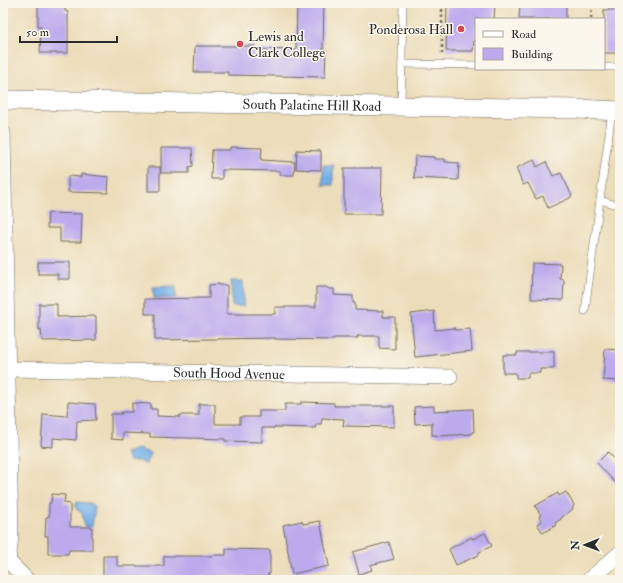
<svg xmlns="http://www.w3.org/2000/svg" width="623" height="583" font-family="'IM FELL Double Pica',serif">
	<rect width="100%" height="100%" fill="#fbf7ec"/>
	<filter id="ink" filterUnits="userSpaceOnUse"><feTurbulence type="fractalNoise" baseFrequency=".025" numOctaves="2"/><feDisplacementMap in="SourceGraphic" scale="8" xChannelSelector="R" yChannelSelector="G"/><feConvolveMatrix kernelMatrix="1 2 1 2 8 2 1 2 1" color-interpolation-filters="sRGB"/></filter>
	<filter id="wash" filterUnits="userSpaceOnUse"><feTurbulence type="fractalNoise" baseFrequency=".012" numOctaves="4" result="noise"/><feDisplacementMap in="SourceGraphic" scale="16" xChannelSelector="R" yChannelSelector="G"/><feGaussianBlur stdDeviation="0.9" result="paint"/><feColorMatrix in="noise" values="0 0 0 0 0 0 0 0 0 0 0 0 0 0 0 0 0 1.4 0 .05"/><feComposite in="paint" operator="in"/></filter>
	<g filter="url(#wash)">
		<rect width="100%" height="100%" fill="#ecddba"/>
		<g fill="#74afe5" stroke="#506d88">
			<rect x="323" y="165" width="10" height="20"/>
			<polygon points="231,281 243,281 244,306 232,306"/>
			<polygon points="176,286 176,298 154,298 153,287"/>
			<polygon points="138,449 150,453 146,464 138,461 129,461 125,453"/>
			<polygon points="76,502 90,503 95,507 92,527 84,526 82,513 76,509"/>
		</g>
		<g id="blocks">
			<g fill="#bcaaed">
				<polygon points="38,3 65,3 65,11 68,12 68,53 40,53 41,27 38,27"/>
				<polygon points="297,3 324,3 323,50 326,50 325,77 228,75 228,72 194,72 195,46 255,46 255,49 296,50"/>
				<polygon points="447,3 495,3 494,19 476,19 476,40 474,40 473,51 446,51"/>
				<polygon points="520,3 566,3 566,19 519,19"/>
				<rect x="604" y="10" width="16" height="43"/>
				<polygon points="230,147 262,148 261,160 295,162 294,175 280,175 280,171 222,170 222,179 211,179 212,150 230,150"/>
				<polygon points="161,148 192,148 193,166 189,167 189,173 161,173"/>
				<polygon points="297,150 321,151 321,170 296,169"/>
				<polygon points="415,156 434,157 434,159 445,159 445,162 459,163 458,180 414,178"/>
				<polygon points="534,160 537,167 546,162 553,176 561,173 572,196 570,197 570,198 548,208 543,196 536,199 528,183 523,185 516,168"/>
				<rect x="148" y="167" width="12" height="24"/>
				<polygon points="344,168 382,168 381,214 344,214"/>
				<polygon points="81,174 109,177 108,193 68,192 68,176 81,177"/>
				<polygon points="48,213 82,214 81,242 60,242 60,228 47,228"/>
				<polygon points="38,262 70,262 70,279 58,279 58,274 38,274"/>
				<polygon points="532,263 561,264 560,279 564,280 563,300 531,299"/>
				<polygon points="219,284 219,285 227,285 227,314 275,314 275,307 316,307 316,287 326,287 329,289 334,289 334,295 353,296 353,303 355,303 355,310 383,311 383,317 395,317 395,349 379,348 379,336 357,336 358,338 334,338 334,340 275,339 275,338 155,340 155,314 145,314 145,299 209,298 209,285"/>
				<polygon points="39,304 57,304 57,317 96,316 96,340 42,341 41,329 39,330"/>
				<polygon points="434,311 435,330 455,328 455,330 470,329 472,351 415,357 411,314"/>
				<polygon points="605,349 620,350 620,381 603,380"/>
				<polygon points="517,352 554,352 554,369 540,369 540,373 528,373 528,378 516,378 516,373 503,373 503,355 517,355"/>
				<polygon points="68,402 95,404 96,420 77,421 76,440 53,438 53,447 41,446 43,414 67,416"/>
				<polygon points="301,402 334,403 334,406 394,406 394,427 343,426 344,419 322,418 321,424 316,424 315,428 274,427 274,428 262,428 262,442 225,441 225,439 150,437 150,434 123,433 123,440 111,439 111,414 122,414 121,412 132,412 132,403 151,404 151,409 157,409 157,416 180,417 180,415 199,415 199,404 215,404 215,424 240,424 240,417 259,417 259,411 285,411 285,404 301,404"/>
				<polygon points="434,406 434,411 473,409 474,432 472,432 472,434 436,436 436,435 432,435 432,423 415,424 414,407"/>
				<polygon points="608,452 620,465 620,488 597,463"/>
				<polygon points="566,492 574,505 572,510 562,517 561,519 555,523 556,525 543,533 537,524 542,521 539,517 541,515 535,506 558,493 559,496"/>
				<polygon points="52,494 65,495 64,503 70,504 70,527 92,527 92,550 69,550 68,554 48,554 48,536 45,536 46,517 49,517 49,503 51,503"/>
				<polygon points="302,521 303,524 320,521 329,566 292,574 283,525"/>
				<polygon points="485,533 492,546 479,552 479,555 456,565 449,549 472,537 473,539"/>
				<polygon points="389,542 394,559 370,565 372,570 359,574 353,552"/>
				<polygon points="226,549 270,550 270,574 268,574 267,577 213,576 201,576 201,579 190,579 190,580 103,580 103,556 117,556 117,566 164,566 164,556 212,556 212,555 226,555"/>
			</g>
		</g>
	</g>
	<g filter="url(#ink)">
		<use href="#blocks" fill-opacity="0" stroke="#6f695d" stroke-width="1"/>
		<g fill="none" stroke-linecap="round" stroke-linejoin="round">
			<defs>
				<g id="service">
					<polyline points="402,64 476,65"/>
					<polyline points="604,67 620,67"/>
					<polyline points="401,106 403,3"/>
					<polyline points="600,200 613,204 620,204"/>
					<polyline points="585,311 612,111"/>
				</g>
				<g id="minor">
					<polyline points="3,133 11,536 8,561"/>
					<path id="s1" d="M8,369L450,377"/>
					<polyline points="3,556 27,580"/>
					<polyline points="589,580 620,553"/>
				</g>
				<g id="tertiary">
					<path id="s2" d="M3,100L577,109L620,111"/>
				</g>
			</defs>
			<use href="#service" stroke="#6f695d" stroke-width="8"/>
			<use href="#minor" stroke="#6f695d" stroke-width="16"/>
			<use href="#tertiary" stroke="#6f695d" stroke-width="20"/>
			<g stroke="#6f695d" stroke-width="2.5" stroke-dasharray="3 3" stroke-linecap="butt">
				<polyline points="442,3 442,56"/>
				<polyline points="591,19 592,3"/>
			</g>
			<use href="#service" stroke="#fff" stroke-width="7"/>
			<use href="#minor" stroke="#fff" stroke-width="15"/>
			<use href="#tertiary" stroke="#fff" stroke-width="19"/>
		</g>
	</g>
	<g fill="#d1495b" stroke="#fbf7ec" stroke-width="1.5">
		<circle cx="461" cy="29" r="4"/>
		<circle cx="240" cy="44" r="4"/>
	</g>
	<g text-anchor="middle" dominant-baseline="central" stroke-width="3" stroke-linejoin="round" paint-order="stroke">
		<g font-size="14" fill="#2b2b2b" stroke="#fbf7ec" text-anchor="end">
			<text x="453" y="29">Ponderosa Hall</text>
			<text x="248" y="36" text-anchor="start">Lewis and<tspan x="248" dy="16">Clark College</tspan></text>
		</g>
		<g font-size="14" fill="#2b2b2b" stroke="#fbf7ec">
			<text stroke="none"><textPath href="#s2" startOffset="309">South Palatine Hill Road</textPath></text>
			<text stroke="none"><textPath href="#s1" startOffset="221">South Hood Avenue</textPath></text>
		</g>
	</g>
	<rect width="623" height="583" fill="none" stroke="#fbf7ec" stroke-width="16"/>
	<rect x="475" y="18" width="130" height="52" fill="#fbf7ec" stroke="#a8a59f"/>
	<rect x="483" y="31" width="20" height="6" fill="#ffffff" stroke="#a8a59f"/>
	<text x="511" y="38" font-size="12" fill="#2b2b2b">Road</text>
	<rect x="483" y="48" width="20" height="12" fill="#bcaaed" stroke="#a8a59f"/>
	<text x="511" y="58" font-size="12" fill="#2b2b2b">Building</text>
	<g transform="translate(585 545) rotate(269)" stroke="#fbf7ec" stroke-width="3" paint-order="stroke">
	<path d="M0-3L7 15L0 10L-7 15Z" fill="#2b2b2b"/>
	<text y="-6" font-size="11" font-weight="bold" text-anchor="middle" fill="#2b2b2b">N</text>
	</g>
	<path d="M20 36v6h97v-6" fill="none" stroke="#2b2b2b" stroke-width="2"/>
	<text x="26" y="36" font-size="12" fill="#2b2b2b" stroke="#fbf7ec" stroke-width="3" paint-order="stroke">50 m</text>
</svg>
